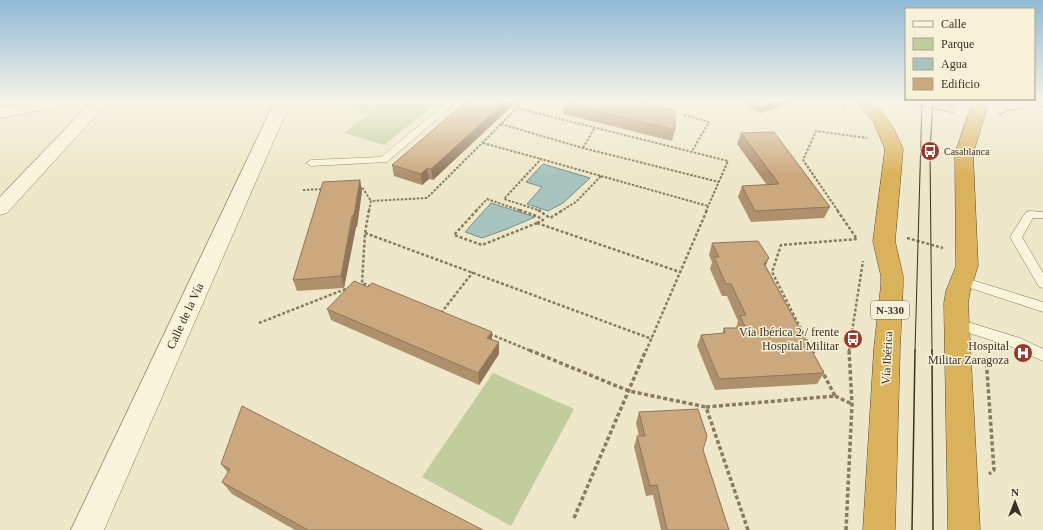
<svg xmlns="http://www.w3.org/2000/svg" width="1043" height="530" font-family="Georgia,serif">
	<rect width="100%" height="100%" fill="#eee7c9"/>
	<g fill="#c1cd9c">
		<polygon points="357,101 386,101 368,114 347,108"/>
		<polygon points="388,101 440,101 384,145 344,133"/>
		<polygon points="493,373 574,409 511,526 422,477"/>
	</g>
	<g fill="#a9c3be" stroke="#70918d">
		<polygon points="543,164 590,178 563,203 548,211 527,204 542,187 526,182"/>
		<polygon points="491,203 535,217 507,229 482,238 465,232"/>
	</g>
	<g fill="none" stroke-linecap="round" stroke-linejoin="round">
		<defs>
			<g id="lane">
				<polygon points="449,101 458,101 387,162 311,166 306,163 311,160 381,157"/>
				<polygon points="1030,211 1043,212 1043,218 1033,218 1022,237 1043,273 1043,288 1039,287 1010,237 1026,212"/>
				<polygon points="962,277 1043,302 1043,312 958,284 956,281 958,278"/>
				<polygon points="955,318 1020,338 1043,349 1043,361 1010,346 950,327 948,323 950,319"/>
			</g>
			<g id="street">
				<polygon points="37,101 71,101 68,104 63,106 0,118 0,108"/>
				<polygon points="92,101 109,101 7,213 0,215 0,197"/>
				<polygon points="275,101 291,101 104,530 71,530"/>
			</g>
			<g id="highway">
				<polygon points="856,101 873,101 875,103 894,129 903,149 895,241 903,276 903,285 900,348 895,530 863,530 874,348 881,285 881,276 873,241 885,149 874,123"/>
				<polygon points="973,101 989,101 973,154 978,266 970,291 968,303 980,530 948,530 944,303 946,291 956,266 955,154"/>
				<polygon points="1034,101 1043,101 1043,107 1038,105"/>
			</g>
		</defs>
		<use href="#lane" stroke="#8a7b5d" stroke-width="1"/>
		<use href="#street" stroke="#8a7b5d" stroke-width="1"/>
		<use href="#highway" stroke="#594831" stroke-width="1"/>
		<g stroke="#8a7b5d" stroke-width="2" stroke-dasharray="2.5 1.5" stroke-linecap="butt">
			<polyline points="896,101 955,113"/>
			<polyline points="922,101 957,108"/>
			<polyline points="839,103 845,110"/>
			<polyline points="518,107 524,101"/>
			<polyline points="684,115 709,122 692,151"/>
			<polyline points="999,115 1007,110 1024,109"/>
			<polyline points="501,124 583,148 719,182"/>
			<polyline points="483,143 541,159"/>
			<polyline points="583,148 595,127"/>
			<polyline points="601,176 708,206"/>
			<polyline points="359,188 362,187 371,201"/>
			<polyline points="303,190 324,189"/>
			<polyline points="369,211 371,201 427,198 517,108 728,161 706,211"/>
			<polyline points="476,211 487,199 522,211"/>
			<polyline points="541,211 504,199 541,159 601,176 576,202 561,211"/>
			<polyline points="838,211 803,160 816,131 867,138"/>
		</g>
		<g stroke="#8a7b5d" stroke-width="2.5" stroke-dasharray="3 2" stroke-linecap="butt">
			<polyline points="369,210 365,233 362,283 372,287"/>
			<polyline points="477,210 454,235 482,245 537,223"/>
			<polyline points="519,210 537,216 543,220 537,223"/>
			<polyline points="538,210 550,218 563,210"/>
			<polyline points="537,223 680,272"/>
			<polyline points="365,233 652,339"/>
			<polyline points="907,238 943,248"/>
			<polyline points="441,313 473,272"/>
			<polyline points="259,323 348,288"/>
			<polyline points="490,334 531,351"/>
			<polyline points="646,351 707,210"/>
			<polyline points="812,351 772,272 781,245 857,239 837,210"/>
			<polyline points="849,351 863,261"/>
		</g>
		<g stroke="#8a7b5d" stroke-width="3.5" stroke-dasharray="4 2.5" stroke-linecap="butt">
			<polyline points="529,350 629,391 706,407"/>
			<polyline points="812,350 814,354"/>
			<polyline points="986,357 994,470 989,474"/>
			<polyline points="835,396 852,404"/>
			<polyline points="574,518 646,350"/>
			<polyline points="748,530 706,407 835,396 822,371"/>
			<polyline points="846,530 852,404 849,350"/>
		</g>
		<use href="#lane" fill="#f9f4dc" fill-rule="evenodd"/>
		<use href="#street" fill="#f9f4dc" fill-rule="evenodd"/>
		<use href="#highway" fill="#dbb25c" fill-rule="evenodd"/>
		<g stroke="#3b3121" stroke-width="1">
			<polyline points="915,351 922,101"/>
			<polyline points="932,351 930,151 933,101"/>
		</g>
		<g stroke="#3b3121" stroke-width="1.5">
			<polyline points="932,350 933,530"/>
			<polyline points="912,530 915,350"/>
		</g>
	</g>
	<g fill="#af906d">
		<polygon points="740,101 798,101 760,113"/>
		<polygon points="516,102 433,180 429,179 422,185 394,176 392,165"/>
		<polygon points="564,103 675,130 672,141 563,114"/>
		<polygon points="741,133 830,207 824,218 751,222 738,197 742,186 767,185 737,144"/>
		<polygon points="360,180 362,191 357,227 356,227 344,288 297,291 293,280"/>
		<polygon points="712,243 766,266 824,373 817,384 715,390 697,346 701,335 722,334 724,328 736,328 738,321 727,296 722,296 710,269 712,262 709,255"/>
		<polygon points="368,287 492,332 492,340 499,354 479,385 331,320 327,309"/>
		<polygon points="639,412 703,450 729,530 661,530 653,495 646,496 634,447 637,436 639,436 636,423"/>
		<polygon points="221,464 483,530 295,530 232,494 222,482 228,473"/>
	</g>
	<g fill="#8f7659">
		<polygon points="506,101 516,101 516,102 433,180 431,169"/>
		<polygon points="777,101 798,101 760,113 763,106"/>
		<polygon points="427,168 429,179 422,185 421,174"/>
		<polygon points="360,180 362,191 357,227 356,227 344,288 341,276"/>
		<polygon points="769,258 764,269 764,264"/>
		<polygon points="492,332 492,343 487,338"/>
		<polygon points="499,342 499,354 479,385 478,373"/>
	</g>
	<g fill="#cca87f" stroke="#8f7659">
		<polygon points="467,101 506,101 431,169 427,168 421,174 392,165"/>
		<polygon points="564,101 635,101 675,111 675,130 564,103"/>
		<polygon points="755,101 777,101 763,106"/>
		<polygon points="774,132 830,207 755,211 742,186 779,184 741,133"/>
		<polygon points="360,180 354,215 352,216 341,276 293,280 323,182"/>
		<polygon points="758,241 769,258 764,264 824,373 719,379 701,335 725,333 724,328 746,328 740,316 746,315 731,284 726,284 714,257 719,257 712,243"/>
		<polygon points="354,281 368,287 372,283 492,332 487,338 499,342 478,373 327,309"/>
		<polygon points="242,406 483,530 308,530 222,482 230,469 221,464"/>
		<polygon points="698,409 707,436 703,450 729,530 667,530 657,485 650,486 637,436 645,436 639,412"/>
	</g>
	<linearGradient id="sky" x2="0" y2="1"><stop stop-color="#8fbad7"/><stop offset="0.58" stop-color="#f7f4e7"/><stop offset="1" stop-color="#f7f4e7" stop-opacity="0"/></linearGradient>
	<rect width="1043" height="175" fill="url(#sky)"/>
	<defs>
		<symbol id="bus-disc" viewBox="-11 -11 22 22"><circle r="9.5" fill="#993a2e" stroke="#f6f1d8"/><path d="M-5-6H5V4H4V6H2V4H-2V6H-4V4H-5ZM-3.5-4V0h7V-4ZM-3.5 1.2v1.5H-2V1.2ZM2 1.2v1.5H3.5V1.2Z" fill="#fff"/></symbol>
		<symbol id="hospital-disc" viewBox="-11 -11 22 22"><circle r="9.5" fill="#993a2e" stroke="#f6f1d8"/><path d="M-5-5h3v3.5h4V-5h3V5h-3V1.5h-4V5h-3Z" fill="#fff"/></symbol>
	</defs>
	<g fill-rule="evenodd">
		<use href="#bus-disc" x="919" y="140" width="22" height="22"/>
		<use href="#bus-disc" x="842" y="328" width="22" height="22"/>
		<use href="#hospital-disc" x="1012" y="342" width="22" height="22"/>
	</g>
	<g text-anchor="middle" dominant-baseline="central" stroke-width="3" stroke-linejoin="round" paint-order="stroke">
		<g font-size="10" fill="#3b3121" stroke="#f6f1d8" text-anchor="start">
			<text x="944" y="151">Casablanca</text>
		</g>
		<rect fill="#f6f1d8" stroke="#736b58" stroke-width="1" x="871" y="301" width="38" height="18" rx="3"/>
		<g font-size="11" font-weight="bold" fill="#3b3121">
			<text x="890" y="310">N-330</text>
		</g>
		<g font-size="12" fill="#3b3121" stroke="#f6f1d8">
			<text transform="translate(185 316) rotate(-65)">Calle de la Vía</text>
			<text transform="translate(887 358) rotate(-87)">Vía Ibérica</text>
		</g>
		<g font-size="12" fill="#3b3121" stroke="#f6f1d8" text-anchor="end">
			<text x="839" y="332">Vía Ibérica 2 / frente<tspan x="839" dy="14">Hospital Militar</tspan></text>
			<text x="1009" y="346">Hospital<tspan x="1009" dy="14">Militar Zaragoza</tspan></text>
		</g>
	</g>
	<rect x="905" y="8" width="130" height="92" fill="#f6f1d8" stroke="#aba48f"/>
	<rect x="913" y="21" width="20" height="6" fill="#f9f4dc" stroke="#aba48f"/>
	<text x="941" y="28" font-size="12" fill="#3b3121">Calle</text>
	<rect x="913" y="38" width="20" height="12" fill="#c1cd9c" stroke="#aba48f"/>
	<text x="941" y="48" font-size="12" fill="#3b3121">Parque</text>
	<rect x="913" y="58" width="20" height="12" fill="#a9c3be" stroke="#aba48f"/>
	<text x="941" y="68" font-size="12" fill="#3b3121">Agua</text>
	<rect x="913" y="78" width="20" height="12" fill="#cca87f" stroke="#aba48f"/>
	<text x="941" y="88" font-size="12" fill="#3b3121">Edificio</text>
	<g transform="translate(1015 502)" stroke="#f6f1d8" stroke-width="3" paint-order="stroke">
	<path d="M0-3L7 15L0 10L-7 15Z" fill="#3b3121"/>
	<text y="-6" font-size="11" font-weight="bold" text-anchor="middle" fill="#3b3121">N</text>
	</g>
</svg>
